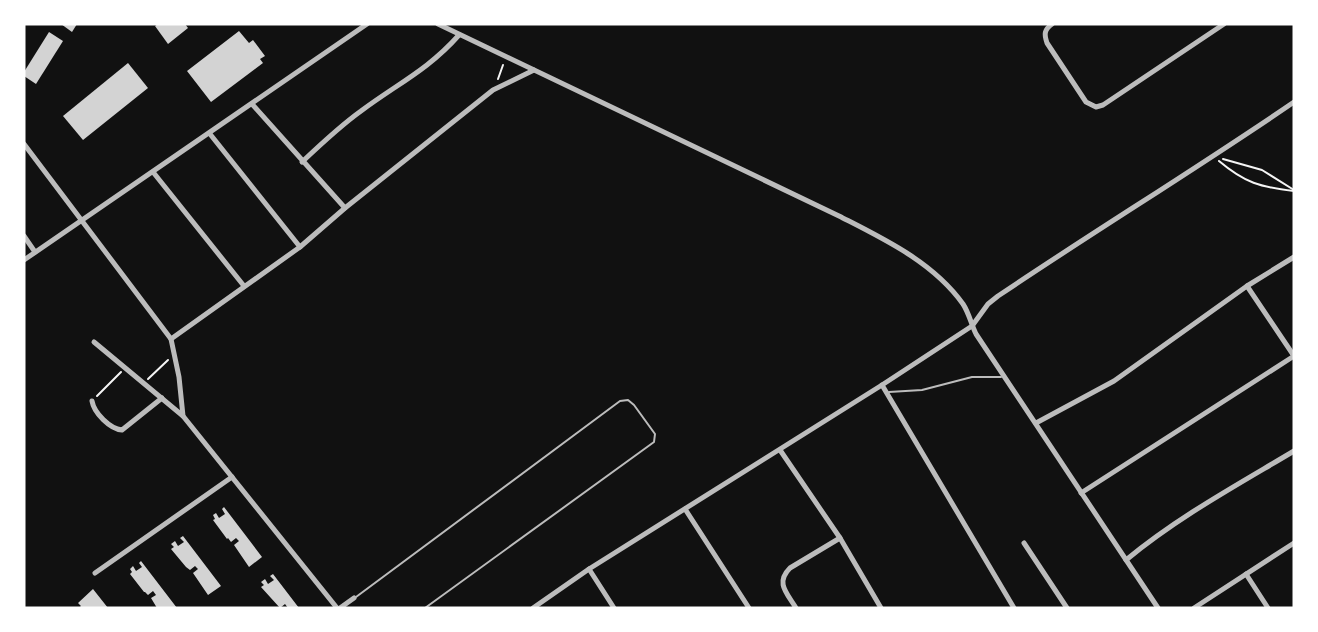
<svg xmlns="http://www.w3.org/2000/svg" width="1318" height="632" font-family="'Open Sans',sans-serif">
	<rect width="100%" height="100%" fill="#111"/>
	<g fill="#d3d3d3">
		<polygon points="61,24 77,24 72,32"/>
		<polygon points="158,24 185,24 188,28 168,44 155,26"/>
		<polygon points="239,31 249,43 253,40 265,56 260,59 263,63 211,102 187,71"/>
		<polygon points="49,32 63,41 36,84 24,76 24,72"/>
		<polygon points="128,63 148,88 83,140 63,116"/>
		<polygon points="224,507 262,557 249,567 234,545 239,541 236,538 231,542 228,538 227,539 213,520 215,519 213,515 216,513 219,518 225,514 222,509"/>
		<polygon points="183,536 221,586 208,595 193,573 198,569 195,566 190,570 186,567 171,549 174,547 171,544 175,541 178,546 184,542 180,538"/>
		<polygon points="141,561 177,608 157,608 151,598 156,595 153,591 148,595 145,592 144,592 130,574 132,572 130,569 133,566 136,571 142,567 139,563"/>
		<polygon points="273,574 299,608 288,608 285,604 280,608 261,587 264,585 261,582 265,579 268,584 274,580 270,576"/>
		<polygon points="93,589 108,608 79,608 81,606 78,603"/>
	</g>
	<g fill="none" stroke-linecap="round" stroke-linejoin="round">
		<g stroke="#f5f5f5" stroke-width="2">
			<polyline points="498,79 503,65"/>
			<polyline points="1223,159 1262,170 1294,190"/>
			<path d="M1219,161C1245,183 1260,187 1294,191"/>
			<polyline points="148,379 168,360"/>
			<polyline points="97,396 121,372"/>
		</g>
		<g stroke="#bcbcbc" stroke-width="2">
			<polyline points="889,392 922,390 972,377 1001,377"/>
			<polyline points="356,597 620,401 628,400 634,405 655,434 654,442 425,608"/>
		</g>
		<g stroke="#bcbcbc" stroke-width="5">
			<path d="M438,24L839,216C884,239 933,262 963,304C969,313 971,324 976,334L1158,608"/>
			<path d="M1052,24C1044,30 1044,34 1047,43L1086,102L1096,107L1103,105L1224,24"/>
			<polyline points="252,104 345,208"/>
			<polyline points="210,134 300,247"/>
			<polyline points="24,144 171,339 179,377 183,416 337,608"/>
			<path d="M302,162C321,144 340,126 361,111C397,84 428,70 459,35"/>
			<polyline points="153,172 244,286"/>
			<polyline points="24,236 35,252"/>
			<polyline points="24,260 367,24"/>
			<polyline points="1247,286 1294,356"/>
			<polyline points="171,339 300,247 345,208 493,90 534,70"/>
			<polyline points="94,342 183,416"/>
			<polyline points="882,385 1014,608"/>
			<path d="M92,401C94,413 110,429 122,430L162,398"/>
			<polyline points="1036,423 1114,381 1247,286 1294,257"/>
			<polyline points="780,450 840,538 881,608"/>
			<polyline points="1081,493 1294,356"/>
			<polyline points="685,509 749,608"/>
			<polyline points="1024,543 1067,608"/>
			<path d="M1126,560C1178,517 1237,485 1294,451"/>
			<polyline points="589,569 614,608"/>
			<polyline points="95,573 232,477"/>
			<polyline points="1246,574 1268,608"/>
			<polyline points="340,608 354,598"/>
			<path d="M533,608L589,569L882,385L972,326L988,304L998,296C1096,230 1196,169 1294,102"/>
			<path d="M796,608C787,593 775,583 790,568L840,538"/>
			<polyline points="1194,608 1294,543"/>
		</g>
	</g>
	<rect width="1318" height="632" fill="none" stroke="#ffffff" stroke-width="51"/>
</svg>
